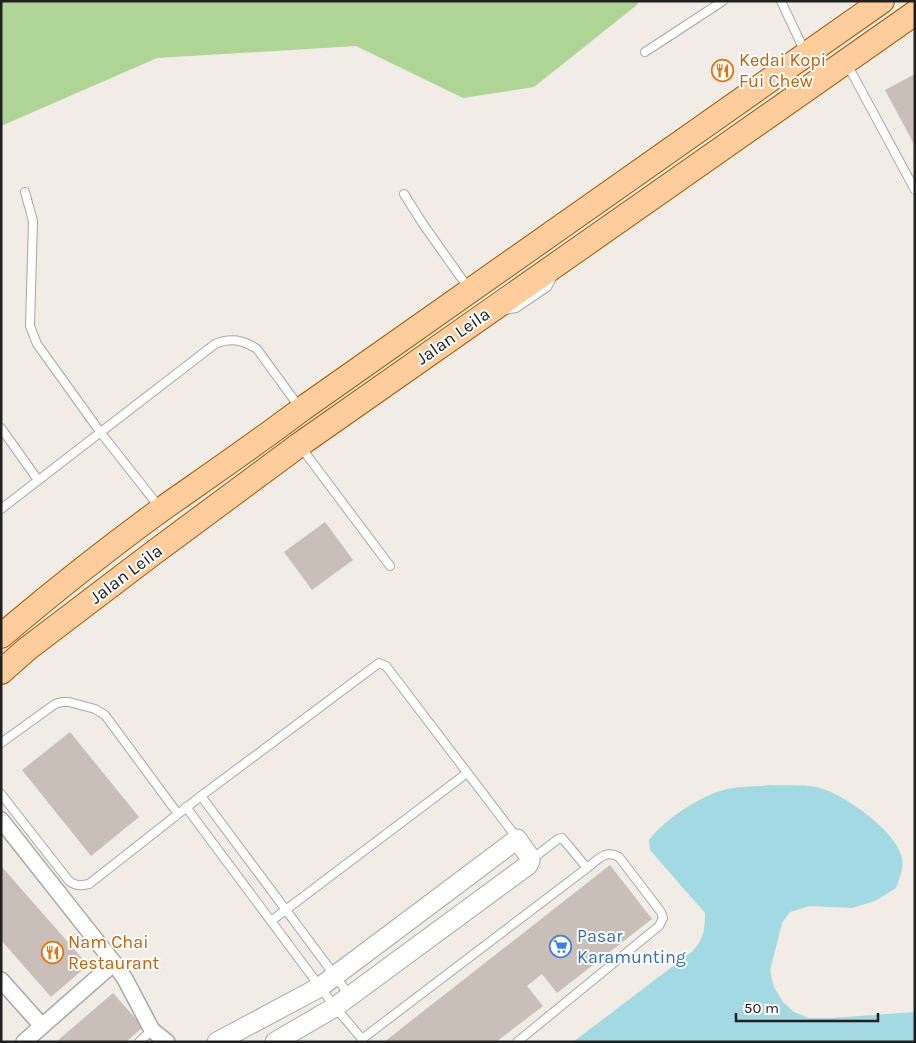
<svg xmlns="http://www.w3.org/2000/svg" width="916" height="1043" font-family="Karla,sans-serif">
	<rect width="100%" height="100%" fill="#f1ece5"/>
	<polygon fill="#aed496" points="1,1 638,1 638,4 534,87 463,98 356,46 157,58 1,126"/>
	<path fill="#a2d9e3" d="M770,785C784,786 808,784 820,788C845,795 894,830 901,855C905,866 900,877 896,888L875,901L852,908L810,906L790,912L782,923L770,971L774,987L783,1002L794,1012L809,1018H832L915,1012V1042H573L693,951C704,937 705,931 705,913L650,850L649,840C666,818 700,796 727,789C741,786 757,787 770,785Z"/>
	<g fill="#c9beb8">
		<polygon points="915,74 915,146 885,90"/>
		<polygon points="325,522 353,560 312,590 284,552"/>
		<polygon points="70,732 139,817 91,856 22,770"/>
		<polygon points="610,865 652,919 557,993 542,974 527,986 543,1006 496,1042 384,1042"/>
		<polygon points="1,866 88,965 51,997 1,940"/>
		<polygon points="113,993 143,1027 126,1042 56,1042"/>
	</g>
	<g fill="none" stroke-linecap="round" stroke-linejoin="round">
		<defs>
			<g id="service">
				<polyline points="781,1 805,52"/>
				<polyline points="645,52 723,1"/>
				<polyline points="847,64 915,190"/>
				<polyline points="25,192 33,221 30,326 37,344 101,433 160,508"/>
				<polyline points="404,194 423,224 469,289"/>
				<polyline points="505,310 516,308 547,287 553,276"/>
				<polyline points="1,428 38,480"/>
				<polyline points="300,446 390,566"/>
				<path d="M1,509L215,344C231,337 243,340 257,349L300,408"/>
				<polyline points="1,743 55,704 62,702 69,702 95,709 105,715 178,814"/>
				<path d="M1,794L69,881C76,886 80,886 89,884L201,796L379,663L386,666L517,838"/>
				<polyline points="201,796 350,996"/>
				<polyline points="186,807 335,1007 362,1039"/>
				<polyline points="532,859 558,839 562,838 587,868"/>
				<polyline points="271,921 467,773"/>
				<polyline points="139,1042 152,1030"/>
				<path d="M361,1042L362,1039L587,868C598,860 605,849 619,857L661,912L663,918L659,926L517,1042"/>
			</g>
			<g id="minor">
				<polyline points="1,820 114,963 125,979 152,1030 167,1042"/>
				<polyline points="1,980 42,1026"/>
				<polyline points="24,1042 114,963"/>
			</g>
			<polyline id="tertiary" points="217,1042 320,987 517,839 529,856 530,861 528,865 335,1007 275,1042"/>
			<g id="primary">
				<path d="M1,636C53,592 107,549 162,509C209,476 256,444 302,409L882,1"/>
				<polyline points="1,672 27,649 152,554 299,445 915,13"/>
			</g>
		</defs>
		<use href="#service" stroke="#a7a7a7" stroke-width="10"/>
		<use href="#minor" stroke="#a7a7a7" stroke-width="18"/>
		<use href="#tertiary" stroke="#a7a7a7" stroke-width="21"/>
		<use href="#primary" stroke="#9b5a00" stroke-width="26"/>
		<use href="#service" stroke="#fff" stroke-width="8"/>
		<use href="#minor" stroke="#fff" stroke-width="15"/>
		<use href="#tertiary" stroke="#fff" stroke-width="19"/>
		<use href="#primary" stroke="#ffcc9c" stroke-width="24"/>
	</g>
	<defs>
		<symbol id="restaurant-ring" viewBox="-11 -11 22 22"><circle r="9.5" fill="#fff" stroke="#e8710a" stroke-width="1.5"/><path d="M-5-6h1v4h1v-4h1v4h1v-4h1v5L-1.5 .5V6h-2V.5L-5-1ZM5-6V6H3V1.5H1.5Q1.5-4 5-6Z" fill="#e8710a"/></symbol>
		<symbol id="supermarket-ring" viewBox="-11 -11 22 22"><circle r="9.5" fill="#fff" stroke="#3f7fe0" stroke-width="1.5"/><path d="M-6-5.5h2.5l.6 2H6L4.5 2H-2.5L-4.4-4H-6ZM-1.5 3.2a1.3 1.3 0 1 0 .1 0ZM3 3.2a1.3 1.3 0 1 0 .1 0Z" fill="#3f7fe0"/></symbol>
	</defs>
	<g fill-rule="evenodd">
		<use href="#restaurant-ring" x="710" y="58" width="25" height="25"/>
		<use href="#supermarket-ring" x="548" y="934" width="25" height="25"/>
		<use href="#restaurant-ring" x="40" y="940" width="25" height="25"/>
	</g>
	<g text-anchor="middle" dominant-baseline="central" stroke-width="4" stroke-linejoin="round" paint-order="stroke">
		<g font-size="18" fill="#c56008" stroke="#fff" text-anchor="start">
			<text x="739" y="60">Kedai Kopi<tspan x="739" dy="21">Fui Chew</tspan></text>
			<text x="68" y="942">Nam Chai<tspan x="68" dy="21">Restaurant</tspan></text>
		</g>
		<g font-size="18" fill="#202020" stroke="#fff">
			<text transform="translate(453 336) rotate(-35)">Jalan Leila</text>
			<text transform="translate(126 574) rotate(-37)">Jalan Leila</text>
		</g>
		<g font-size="18" fill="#366cbe" stroke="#fff" text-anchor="start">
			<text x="577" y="936">Pasar<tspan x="577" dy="21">Karamunting</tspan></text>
		</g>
	</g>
	<rect width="916" height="1043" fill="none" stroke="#202020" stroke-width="5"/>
	<path d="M736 1013v8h142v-8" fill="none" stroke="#202020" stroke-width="2.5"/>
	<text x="744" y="1013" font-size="15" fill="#202020" stroke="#ffffff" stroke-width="4" paint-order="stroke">50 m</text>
</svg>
